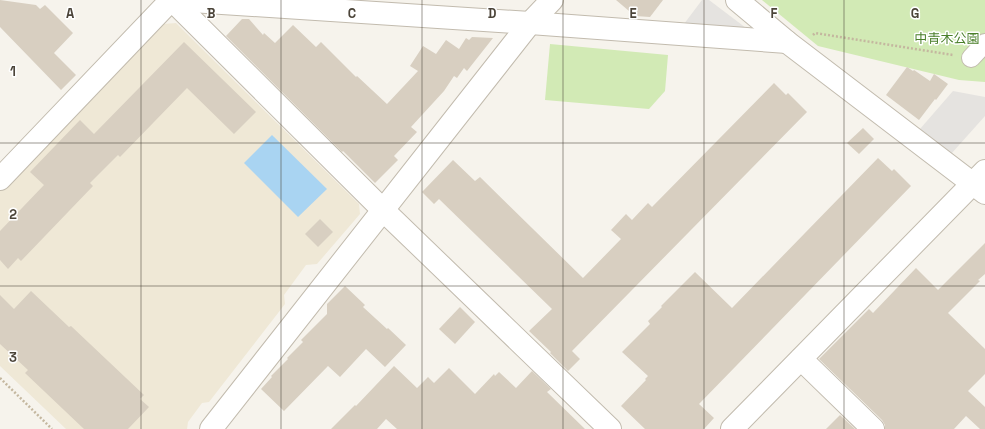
<svg xmlns="http://www.w3.org/2000/svg" width="985" height="429" font-family="'Space Grotesk','Noto Sans JP',sans-serif">
	<rect width="100%" height="100%" fill="#f6f3ec"/>
	<polygon fill="#efe8d6" points="176,23 359,204 360,214 317,264 306,265 284,295 285,304 209,402 202,403 188,422 187,429 66,429 0,366 0,191 163,24"/>
	<g fill="#d2eab5">
		<polygon points="762,0 985,0 985,82 959,80 818,46"/>
		<polygon points="550,44 668,55 665,91 649,109 545,100"/>
	</g>
	<g fill="#e5e3e0">
		<polygon points="702,0 709,0 750,31 684,24"/>
		<polygon points="953,91 985,97 985,116 951,154 920,129"/>
	</g>
	<polygon fill="#a9d4f2" points="272,135 327,189 298,217 244,163"/>
	<g fill="#d8cfc1">
		<polygon points="0,0 36,5 40,9 45,5 73,33 54,53 76,75 61,90 0,27"/>
		<polygon points="616,0 663,0 650,17 635,16"/>
		<polygon points="242,19 249,19 263,35 264,33 275,43 293,25 316,47 321,42 356,77 357,76 387,104 418,71 410,66 423,46 436,54 446,40 459,49 466,38 469,40 472,37 493,38 467,71 464,68 457,78 454,76 444,91 411,127 417,132 394,156 398,160 375,183 343,151 342,152 226,36"/>
		<polygon points="184,42 256,112 234,134 187,88 120,157 118,155 90,183 93,186 21,261 18,258 8,269 0,260 0,231 44,185 30,172 80,120 94,134"/>
		<polygon points="907,67 913,71 914,70 930,81 934,74 948,84 936,100 935,99 919,120 886,95"/>
		<polygon points="774,83 786,95 788,93 807,112 572,351 580,359 568,371 550,353 551,352 529,331 552,309 439,199 434,204 422,192 453,160 475,181 480,177 583,278 621,239 611,230 626,214 632,220 648,203 652,207"/>
		<polygon points="863,128 874,139 859,154 847,143"/>
		<polygon points="878,158 892,171 894,169 911,186 699,404 714,418 704,429 645,429 621,406 646,380 645,379 648,376 622,352 650,324 648,321 662,307 661,306 695,272 732,308"/>
		<polygon points="320,219 333,232 318,247 305,234"/>
		<polygon points="985,243 985,274 978,280 980,281 948,313 985,349 985,374 968,391 985,407 985,429 980,429 966,416 954,429 885,429 885,425 882,420 819,359 869,309 873,313 916,268 938,290"/>
		<polygon points="345,286 365,305 363,307 387,329 388,328 406,345 385,367 366,349 340,377 328,366 284,411 261,389 272,377 271,376 288,359 287,358 303,342 301,340 327,314 327,304"/>
		<polygon points="31,291 69,327 71,326 144,395 140,399 149,407 128,429 84,429 25,373 28,370 0,344 0,295 14,309"/>
		<polygon points="460,307 475,322 455,344 439,329"/>
		<polygon points="394,366 417,388 428,377 434,383 449,368 475,394 494,374 495,376 499,372 516,388 532,371 551,389 547,392 585,429 397,429 386,419 377,429 331,429 355,405 356,406"/>
		<polygon points="840,415 855,429 826,429"/>
	</g>
	<g fill="none" stroke-linecap="round" stroke-linejoin="round">
		<defs>
			<polyline id="pedestrian" points="971,58 985,43"/>
			<g id="minor">
				<polyline points="172,0 383,210"/>
				<polyline points="737,0 787,42 985,193"/>
				<polyline points="801,359 873,429"/>
			</g>
			<g id="tertiary">
				<polyline points="176,0 530,23 787,42"/>
				<polyline points="0,179 171,0"/>
				<polyline points="383,210 610,429"/>
				<polyline points="211,429 530,23 552,0"/>
				<polyline points="732,429 985,171"/>
			</g>
		</defs>
		<use href="#pedestrian" stroke="#c2bbae" stroke-width="20"/>
		<use href="#minor" stroke="#c2bbae" stroke-width="24"/>
		<use href="#tertiary" stroke="#c2bbae" stroke-width="24"/>
		<g stroke="#c4b79f" stroke-width="2.5" stroke-dasharray="2 2" stroke-linecap="butt">
			<polyline points="813,35 815,33 953,55"/>
			<polyline points="0,378 52,429"/>
		</g>
		<use href="#pedestrian" stroke="#fff" stroke-width="18"/>
		<use href="#minor" stroke="#fff" stroke-width="22"/>
		<use href="#tertiary" stroke="#fff" stroke-width="22"/>
	</g>
	<path fill="none" stroke="#4b4439" stroke-width="1" stroke-opacity="0.55" d="M141,0V429M281,0V429M422,0V429M563,0V429M704,0V429M844,0V429M0,143H985M0,286H985"/>
	<g text-anchor="middle" dominant-baseline="central" stroke-width="3" stroke-linejoin="round" paint-order="stroke">
		<g font-size="13" fill="#4a7f2a" stroke="#fff">
			<text x="947" y="38">中青木公園</text>
		</g>
	</g>
	<g font-size="13" text-anchor="middle" font-weight="bold" fill="#4b4439" stroke="#fff" stroke-width="3" stroke-linejoin="round" paint-order="stroke">
		<text x="70" y="18">A</text>
		<text x="211" y="18">B</text>
		<text x="352" y="18">C</text>
		<text x="492" y="18">D</text>
		<text x="633" y="18">E</text>
		<text x="774" y="18">F</text>
		<text x="915" y="18">G</text>
		<text x="13" y="76">1</text>
		<text x="13" y="219">2</text>
		<text x="13" y="362">3</text>
	</g>
</svg>
